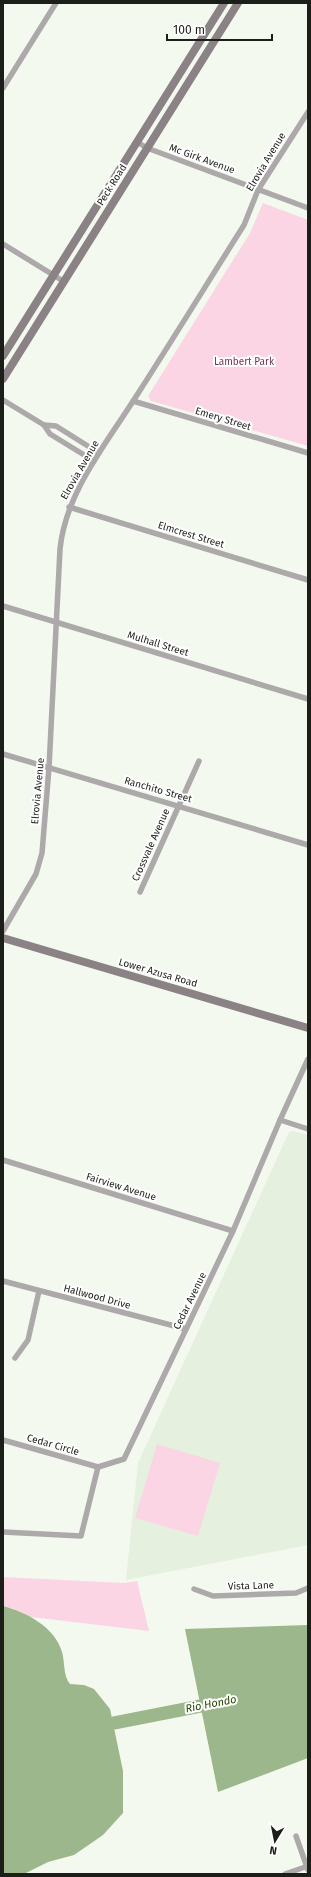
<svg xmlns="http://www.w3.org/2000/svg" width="311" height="1877" font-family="'Fira Sans',sans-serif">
	<rect width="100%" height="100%" fill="#f3f9ef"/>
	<polygon fill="#e5f0df" points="293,1131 308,1135 308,1545 126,1580 138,1463 289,1132"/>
	<g fill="#fcd5e4">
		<polygon points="263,203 308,220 308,446 151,401 148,396 250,233"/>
		<polygon points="157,1444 220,1463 198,1536 135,1518"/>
		<polygon points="3,1577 124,1583 137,1581 149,1631 31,1617 17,1610 3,1606"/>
	</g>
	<g fill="#9cb78b">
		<path d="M3,1606C26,1612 55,1627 62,1652C65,1662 63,1676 70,1684L84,1685L94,1689L110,1709L123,1771V1813L103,1835L74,1855L48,1862L24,1874H3Z"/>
		<polygon points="308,1625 308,1758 218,1792 185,1629"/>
	</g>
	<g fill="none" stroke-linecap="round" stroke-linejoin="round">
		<polyline stroke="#9cb78b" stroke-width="13" points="114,1723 216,1703"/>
		<g stroke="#ada8aa" stroke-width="5.5">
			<polyline points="3,88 56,3"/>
			<polyline points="137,142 147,148 308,208"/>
			<polyline points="3,244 63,281"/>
			<polyline points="3,400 44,425 50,434 94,461"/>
			<polyline points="133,401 308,453"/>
			<polyline points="44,425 56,426 99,453"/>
			<polyline points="69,507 308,580"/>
			<polyline points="3,606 308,699"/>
			<polyline points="3,754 308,845"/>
			<polyline points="140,892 199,761"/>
			<path d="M3,931L36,874L42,853L49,768L60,549C66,491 107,443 137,395C173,339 208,282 244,225L258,190L308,112"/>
			<polyline points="280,1120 308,1129"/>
			<polyline points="3,1160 233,1231"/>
			<polyline points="3,1281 186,1329"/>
			<polyline points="15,1358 28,1340 39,1291"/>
			<polyline points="3,1440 98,1467"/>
			<polyline points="98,1467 124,1459 233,1231 280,1120 308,1059"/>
			<polyline points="3,1532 81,1536 98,1467"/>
			<polyline points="194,1589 213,1596 296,1593 308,1588"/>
			<polyline points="296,1836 308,1870"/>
			<polyline points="285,1874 308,1866"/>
		</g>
		<g stroke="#8a8285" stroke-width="8">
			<polyline points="3,356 224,3"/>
			<polyline points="3,379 238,3"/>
			<polyline points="3,938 308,1028"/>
		</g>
	</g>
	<g text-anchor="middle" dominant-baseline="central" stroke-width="4" stroke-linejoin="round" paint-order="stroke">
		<g font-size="10" fill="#1c1e1a" stroke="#fff">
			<text transform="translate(202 159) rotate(20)">Mc Girk Avenue</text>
			<text transform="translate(266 162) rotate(-59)">Elrovia Avenue</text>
			<text transform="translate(112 185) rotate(-58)">Peck Road</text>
			<text transform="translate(223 419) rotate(17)">Emery Street</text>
			<text transform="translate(80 470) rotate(-60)">Elrovia Avenue</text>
			<text transform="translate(191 535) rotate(17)">Elmcrest Street</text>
			<text transform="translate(158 644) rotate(17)">Mulhall Street</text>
			<text transform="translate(158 790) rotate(16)">Ranchito Street</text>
			<text transform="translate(38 791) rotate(-85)">Elrovia Avenue</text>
			<text transform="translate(151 845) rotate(-66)">Crossvale Avenue</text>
			<text transform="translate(158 973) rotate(16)">Lower Azusa Road</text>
			<text transform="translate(121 1187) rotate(17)">Fairview Avenue</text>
			<text transform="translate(97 1297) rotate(15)">Hallwood Drive</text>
			<text transform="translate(190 1301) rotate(-64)">Cedar Avenue</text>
			<text transform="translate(53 1445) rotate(16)">Cedar Circle</text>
			<text transform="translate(251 1586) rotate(-2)">Vista Lane</text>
		</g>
		<g font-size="10" fill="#763554" stroke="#fff">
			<text x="244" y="362">Lambert Park</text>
		</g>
		<g font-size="11" font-style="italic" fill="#254603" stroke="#fff">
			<text transform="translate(211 1704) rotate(-11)">Rio Hondo</text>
		</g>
	</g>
	<rect width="311" height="1877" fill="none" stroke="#1c1e1a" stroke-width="8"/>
	<g transform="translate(275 1841) rotate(190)" stroke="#ffffff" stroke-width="3" paint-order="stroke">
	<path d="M0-3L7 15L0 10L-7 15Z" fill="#1c1e1a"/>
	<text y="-6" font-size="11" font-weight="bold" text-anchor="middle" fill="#1c1e1a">N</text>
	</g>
	<path d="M167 34v6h105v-6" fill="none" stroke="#1c1e1a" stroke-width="2"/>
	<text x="173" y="34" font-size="12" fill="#1c1e1a" stroke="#ffffff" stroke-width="3" paint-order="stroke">100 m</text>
</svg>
